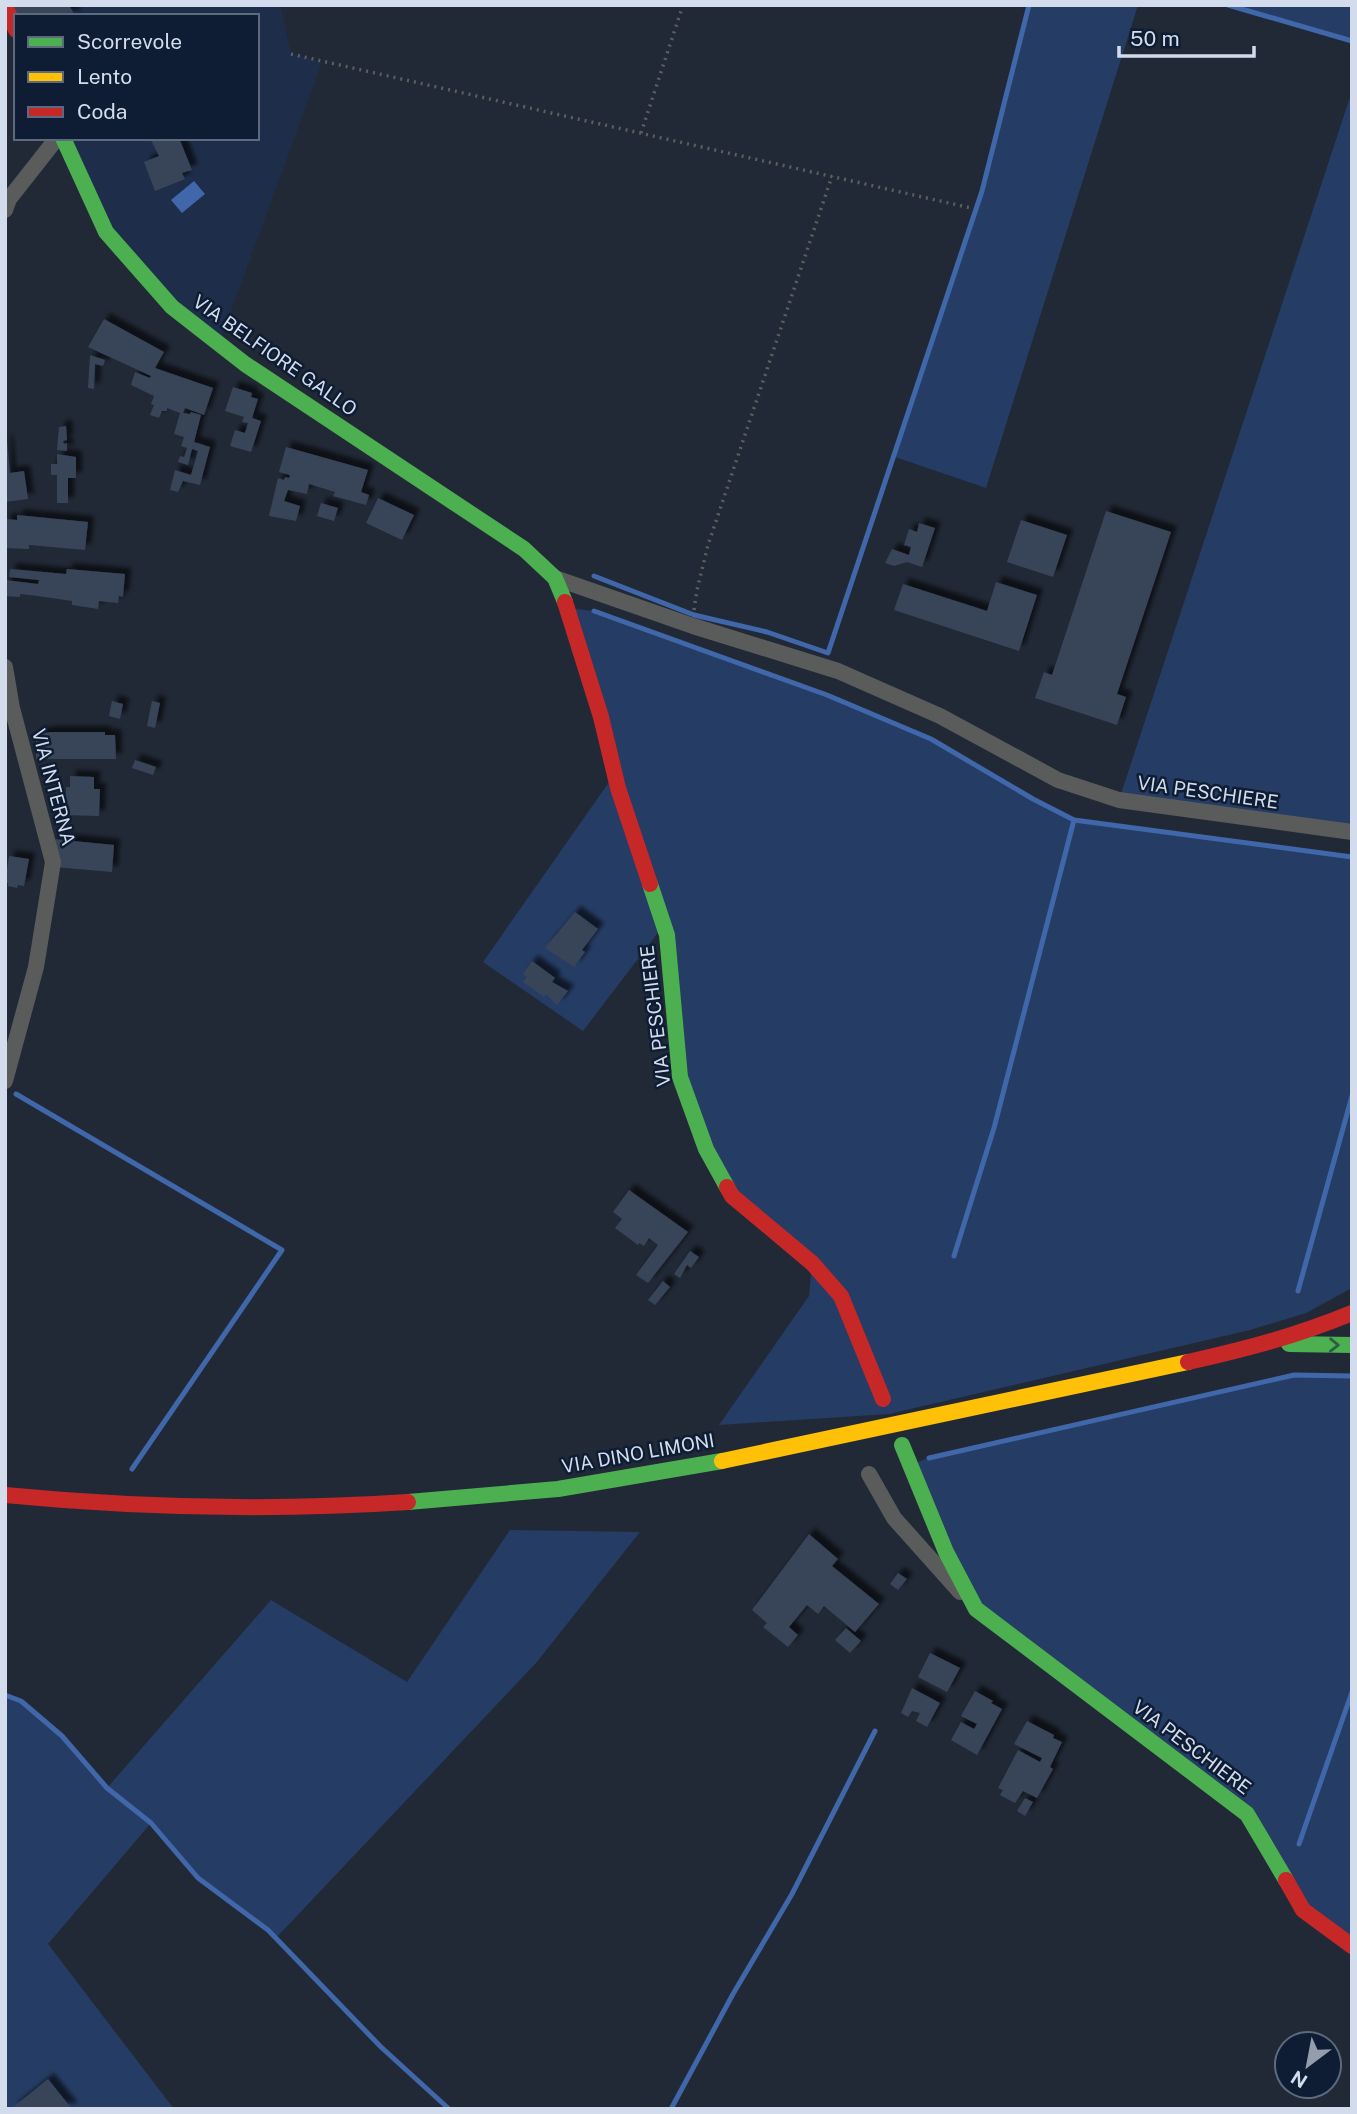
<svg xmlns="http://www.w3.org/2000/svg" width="1357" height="2114" font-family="'Public Sans',sans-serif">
	<defs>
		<filter id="shadow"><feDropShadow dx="6" dy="-6" stdDeviation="2" flood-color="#0009"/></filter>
	</defs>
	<rect width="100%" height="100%" fill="#212936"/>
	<polygon fill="#1e2e4a" points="5,5 280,5 291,54 322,62 219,344 106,232 63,138 257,138 257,16 16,16"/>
	<g fill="#253c64">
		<polygon points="1030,5 1138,5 986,488 895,457 982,191"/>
		<polygon points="1228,5 1352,5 1352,41"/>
		<polygon points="1352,91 1352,832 1119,800"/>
		<polygon points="567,608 594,611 827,695 931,739 1033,799 1074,820 1352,857 1352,1288 1306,1313 1250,1330 889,1414 719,1425 809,1296 812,1263 732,1196 680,1077 663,926 583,1031 483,962 614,775"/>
		<polygon points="1294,1375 1352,1376 1352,1946 1303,1910 1247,1814 976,1609 909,1465 929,1458"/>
		<path d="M510,1530L640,1532L536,1663L276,1938L198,1878L151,1823L48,1944L174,2109H5V1695C48,1712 78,1754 107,1788L271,1600L407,1682Z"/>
	</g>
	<polygon fill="#4067aa" points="194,181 205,194 182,213 171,200"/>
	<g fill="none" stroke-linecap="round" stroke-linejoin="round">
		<g stroke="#4067aa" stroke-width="5">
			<polyline points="1228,5 1352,41"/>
			<polyline points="594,576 694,615 767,632 828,653 982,191 1029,5"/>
			<polyline points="594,611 827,695 931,739 1033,799 1074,820 1352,857"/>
			<polyline points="16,1094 282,1250 132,1469"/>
			<polyline points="954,1256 994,1128 1074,820"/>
			<polyline points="1298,1291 1352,1096"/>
			<polyline points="929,1458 1294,1375 1352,1376"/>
			<polyline points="5,1695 21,1701 62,1736 107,1788 151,1823 198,1878 268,1930 381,2047 449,2109"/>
			<polyline points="1299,1844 1352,1692"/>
			<polyline points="671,2109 733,1994 792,1894 875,1731"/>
		</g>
	</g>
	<g fill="#394458" filter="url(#shadow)">
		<polygon points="14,5 69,5 75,16 15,16"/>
		<polygon points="150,138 179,138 192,170 182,173 185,179 155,191 144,162 159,156"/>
		<polygon points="104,319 164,352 155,368 213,388 204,415 185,408 183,413 190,414 191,412 201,415 194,442 210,447 200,485 183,481 178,492 170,490 175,470 191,475 198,451 192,449 188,465 178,462 180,456 184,457 187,448 181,446 184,437 174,434 180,413 167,408 167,411 162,411 159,418 150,415 154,405 151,404 154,396 131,385 135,372 150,378 151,376 88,347"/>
		<polygon points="90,355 105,360 103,366 95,364 94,389 88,388"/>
		<polygon points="233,387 252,393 251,397 258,399 252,418 261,421 251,452 230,446 235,430 245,433 248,423 242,422 244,417 225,411"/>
		<polygon points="66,426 67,440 63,441 64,444 67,443 67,451 57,450 59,427"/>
		<polygon points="5,441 7,441 10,473 24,471 28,499 5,502"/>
		<polygon points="286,447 368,470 361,492 369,495 366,505 333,496 335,492 309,484 307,494 288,490 284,501 300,506 296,521 269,516 278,478 284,480 285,477 289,478 290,475 279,472"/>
		<polygon points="57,454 76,457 76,478 68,478 68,503 57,503 57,475 51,475 51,464 57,464"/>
		<polygon points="378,498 414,515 402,540 366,523"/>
		<polygon points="321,503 338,508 334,521 317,516"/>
		<polygon points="1106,511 1171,532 1117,694 1126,697 1117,725 1035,698 1044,672 1052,675"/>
		<polygon points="17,515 88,522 85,550 29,545 29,549 5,548 5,519 17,520"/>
		<polygon points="1021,520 1067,535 1053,577 1007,562"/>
		<polygon points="919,523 935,528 922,567 907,562 894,566 885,563 892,549 909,555 911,547 904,545 909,529 917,532"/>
		<polygon points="10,569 66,574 67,569 125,574 123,597 119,596 118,603 99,601 98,609 72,605 72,601 38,596 20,594 20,597 5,596 5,580 38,584 39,580 9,577"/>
		<polygon points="996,582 1037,595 1019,651 894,610 903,584 987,611"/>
		<polygon points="112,701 123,704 120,719 109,716"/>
		<polygon points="152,701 160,703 155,728 147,726"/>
		<polygon points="51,732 105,732 105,735 115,735 116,759 36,759 36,734"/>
		<polygon points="135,760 156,767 153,775 132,768"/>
		<polygon points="70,776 94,777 94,789 100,789 99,816 65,815 66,787 70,787"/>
		<polygon points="53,839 114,845 112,872 54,867"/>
		<polygon points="9,856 29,859 24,886 18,885 17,888 8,886 8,883 5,883"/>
		<polygon points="575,912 598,929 582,950 585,952 574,967 545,948"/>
		<polygon points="532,961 555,978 552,982 568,991 557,1005 546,994 544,997 523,982 527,977 523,974"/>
		<polygon points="629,1190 688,1232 648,1283 636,1275 658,1245 649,1238 644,1246 639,1243 638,1245 615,1228 622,1219 613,1212"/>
		<polygon points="690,1251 699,1257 691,1268 687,1265 680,1278 674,1274"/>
		<polygon points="663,1281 670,1287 655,1305 648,1300"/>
		<polygon points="809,1534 838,1559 832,1566 879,1604 855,1632 824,1606 818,1614 807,1605 789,1627 798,1635 788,1647 763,1627 767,1623 752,1610"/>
		<polygon points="898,1573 907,1579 898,1590 890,1584"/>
		<polygon points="846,1628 861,1641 850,1653 835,1640"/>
		<polygon points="930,1653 960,1668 947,1692 918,1677"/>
		<polygon points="912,1688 940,1703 927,1727 916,1721 920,1713 912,1711 908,1717 901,1713"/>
		<polygon points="975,1691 993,1701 991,1703 1002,1709 977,1755 951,1740 961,1722 974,1729 977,1724 961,1716"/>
		<polygon points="1027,1721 1054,1735 1053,1738 1062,1742 1050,1767 1053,1769 1037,1798 1023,1791 1015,1803 1000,1795 1003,1790 998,1788 1018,1750 1040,1762 1042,1758 1014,1744"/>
		<polygon points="1025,1798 1033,1802 1025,1816 1017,1811"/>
		<polygon points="48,2079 72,2109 11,2109"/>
	</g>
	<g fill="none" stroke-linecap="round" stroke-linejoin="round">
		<g stroke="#5c5f60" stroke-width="3.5" stroke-dasharray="2 5" stroke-linecap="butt">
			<polyline points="291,54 971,208"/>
			<polyline points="641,133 683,5"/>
			<polyline points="694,610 697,590 708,545 832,176"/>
		</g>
		<g stroke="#5a5c5b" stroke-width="16">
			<polyline points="5,210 9,199 57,138"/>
			<polyline points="555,578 693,626 838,671 940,716 1058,780 1119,800 1352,832"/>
			<polyline points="5,667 12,708 53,862 36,967 5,1081"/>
			<polyline points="869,1474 894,1518 960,1592"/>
		</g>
		<g stroke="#4caf50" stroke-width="16">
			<polyline points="63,138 106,232 172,307 245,364 524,549 555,578 565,602"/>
			<polyline points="650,884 667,935 680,1077 706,1149 727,1187"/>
			<polyline points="1289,1344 1352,1345"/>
			<polyline points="902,1445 946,1552 976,1609 1247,1814 1286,1880"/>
			<polyline points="408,1502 558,1489 722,1461"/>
		</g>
		<polyline stroke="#ffc107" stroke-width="16" points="722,1461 1188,1362"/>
		<g stroke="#c62828" stroke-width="16">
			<polyline points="5,6 16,30"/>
			<polyline points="565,602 601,717 618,788 650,884"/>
			<polyline points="727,1187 732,1196 812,1263 841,1296 883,1399"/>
			<path d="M1188,1362C1246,1349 1296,1336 1352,1313"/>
			<path d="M5,1495C139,1508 274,1511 408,1502"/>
			<polyline points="1286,1880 1303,1910 1352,1946"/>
		</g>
	</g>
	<defs><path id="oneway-chevron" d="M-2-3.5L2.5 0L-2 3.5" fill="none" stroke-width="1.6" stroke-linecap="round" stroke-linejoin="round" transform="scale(1.75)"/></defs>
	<use stroke="#2a5f41" href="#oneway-chevron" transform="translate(1334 1345) rotate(1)"/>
	<g text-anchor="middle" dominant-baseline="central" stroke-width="5" stroke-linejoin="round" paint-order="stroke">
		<g font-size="19" fill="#d2dcec" stroke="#0f1d34">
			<text transform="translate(275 355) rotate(35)">VIA BELFIORE GALLO</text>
			<text transform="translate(54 787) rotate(75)">VIA INTERNA</text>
			<text transform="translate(1208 792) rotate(8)">VIA PESCHIERE</text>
			<text transform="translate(655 1016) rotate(-97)">VIA PESCHIERE</text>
			<text transform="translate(638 1453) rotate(-10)">VIA DINO LIMONI</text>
			<text transform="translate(1192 1747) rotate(37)">VIA PESCHIERE</text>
		</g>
	</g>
	<rect width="1357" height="2114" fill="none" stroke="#d2dcec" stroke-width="14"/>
	<rect x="14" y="14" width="245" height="126" fill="#0f1d34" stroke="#5d697e" stroke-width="2"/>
	<rect x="28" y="37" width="35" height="10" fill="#4caf50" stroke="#5d697e" stroke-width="2"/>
	<text x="77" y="49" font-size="21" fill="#d2dcec">Scorrevole</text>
	<rect x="28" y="72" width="35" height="10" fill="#ffc107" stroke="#5d697e" stroke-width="2"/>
	<text x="77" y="84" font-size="21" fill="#d2dcec">Lento</text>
	<rect x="28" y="107" width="35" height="10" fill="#c62828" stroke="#5d697e" stroke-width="2"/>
	<text x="77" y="119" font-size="21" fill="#d2dcec">Coda</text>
	<g transform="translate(1308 2065) rotate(212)"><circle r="33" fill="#0f1d34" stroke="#5d697e" stroke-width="2"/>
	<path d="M0-5L12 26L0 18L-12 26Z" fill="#949dac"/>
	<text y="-10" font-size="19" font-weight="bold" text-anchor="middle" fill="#d2dcec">N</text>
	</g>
	<path d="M1119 46v10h135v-10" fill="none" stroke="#d2dcec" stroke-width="3.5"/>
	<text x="1130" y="46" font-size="21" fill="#d2dcec" stroke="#0f1d34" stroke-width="5" paint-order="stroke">50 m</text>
</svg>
